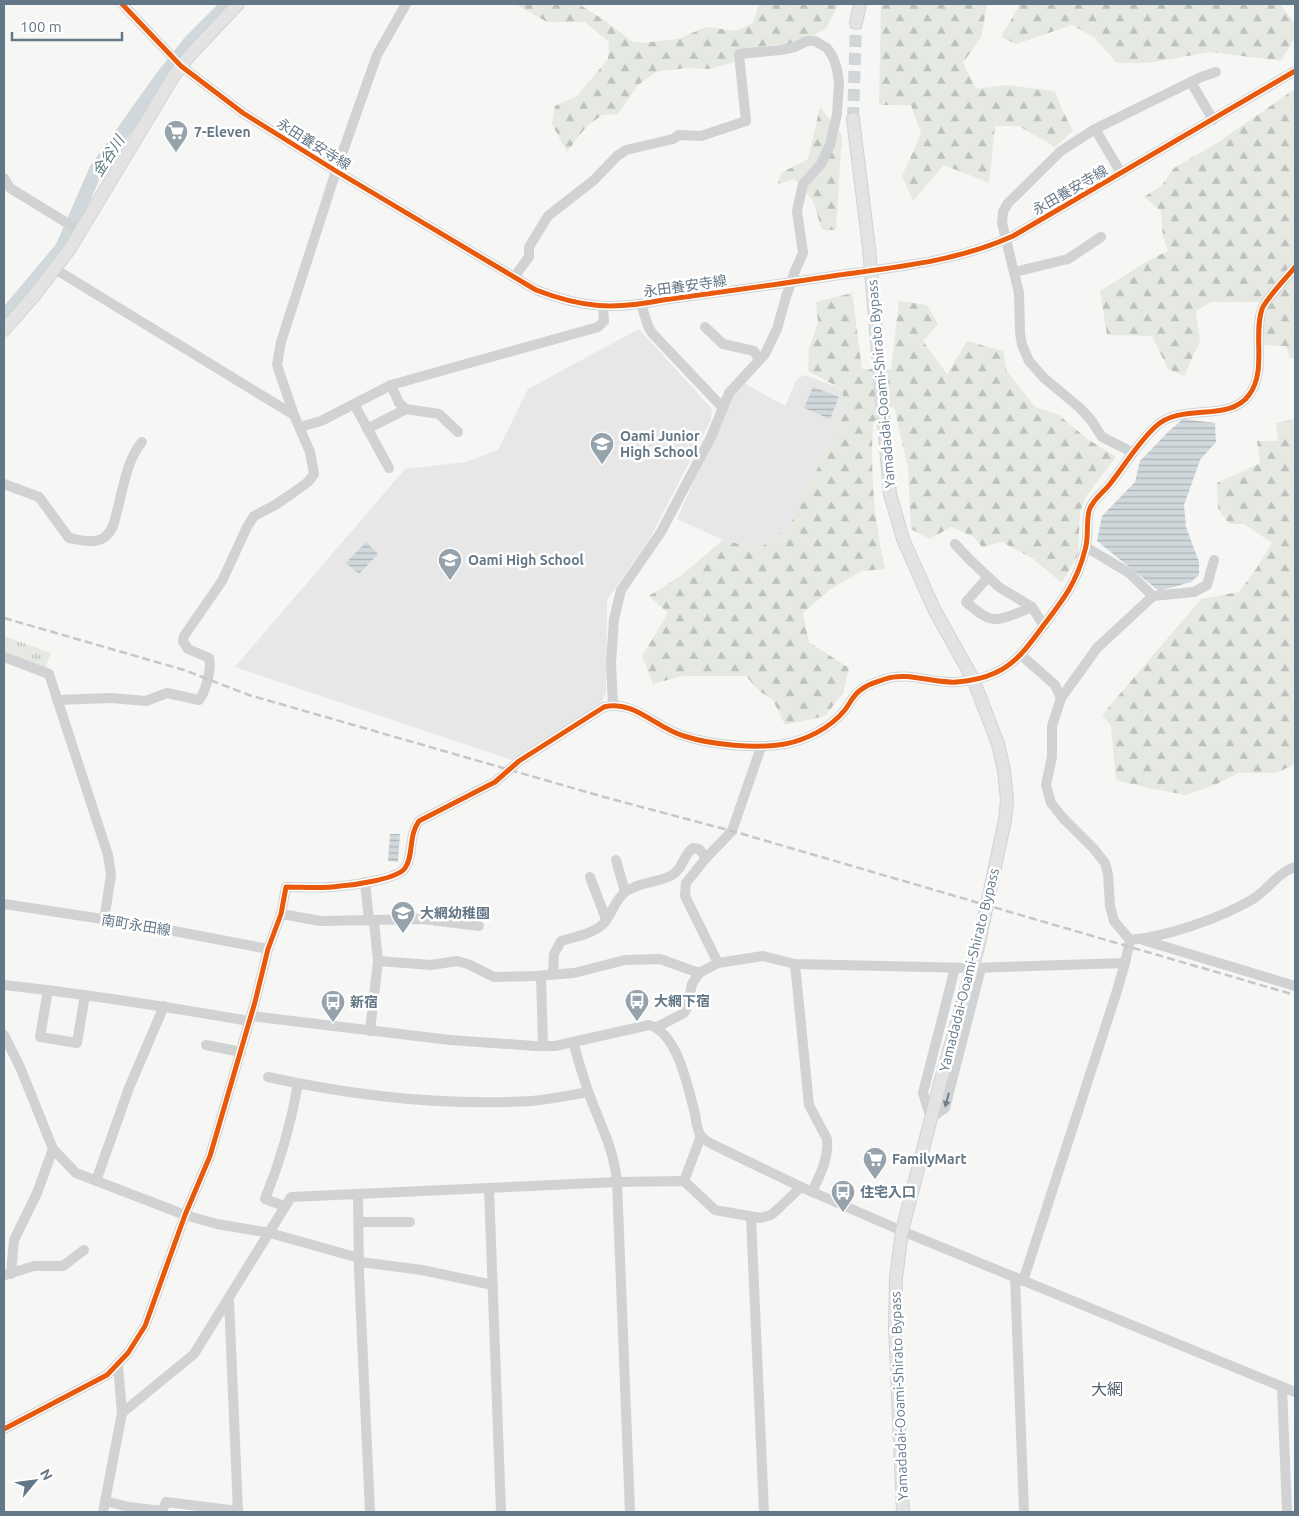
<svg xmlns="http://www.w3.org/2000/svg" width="1299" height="1516" font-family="Ubuntu,'Noto Sans JP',sans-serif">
	<defs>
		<pattern id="forest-firs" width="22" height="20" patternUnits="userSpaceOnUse" patternTransform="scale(1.25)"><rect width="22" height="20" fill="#e5e9e2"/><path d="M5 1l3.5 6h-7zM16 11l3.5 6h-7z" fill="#bdc2bd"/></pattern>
		<pattern id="park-tufts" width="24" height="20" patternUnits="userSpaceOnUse" patternTransform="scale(1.25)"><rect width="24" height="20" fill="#e5e9e2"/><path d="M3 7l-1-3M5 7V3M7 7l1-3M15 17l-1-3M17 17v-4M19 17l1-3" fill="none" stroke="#bdc2bd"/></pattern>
		<pattern id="water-rules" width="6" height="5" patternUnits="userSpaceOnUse" patternTransform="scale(1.25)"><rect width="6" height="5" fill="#d0d8db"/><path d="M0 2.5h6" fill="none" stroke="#acb4b7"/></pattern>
	</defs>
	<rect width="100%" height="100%" fill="#f6f6f4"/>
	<g fill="#e6e7e6">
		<polygon points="639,329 712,409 711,420 650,538 607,600 606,692 601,703 512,760 235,667 405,469 466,462 498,450 528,389"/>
		<polygon points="805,375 842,389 845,412 790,525 759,549 723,540 677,519 732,395 744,383 785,406 797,379"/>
	</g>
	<g fill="url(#forest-firs)">
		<polygon points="515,4 579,4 604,20 633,42 643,43 678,39 706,27 736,31 753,23 759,4 839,4 826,28 799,44 784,44 764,46 735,62 709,69 686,68 656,72 638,85 618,114 602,115 586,127 567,152 552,124 555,106 577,96 608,59 609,42 585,22 547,22"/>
		<polygon points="881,4 987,4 983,28 981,37 963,63 976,89 1007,85 1055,91 1060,105 1073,131 1055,147 1019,126 995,126 989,183 944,165 913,201 902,176 921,134 911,105 879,105"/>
		<polygon points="1020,4 1280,4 1295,24 1295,37 1281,61 1210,52 1148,63 1117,63 1095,38 1072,25 1016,44 1001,37"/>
		<polygon points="1295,89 1295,358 1290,358 1286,346 1264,345 1261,302 1211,302 1196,311 1200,341 1184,376 1168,369 1152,336 1107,335 1100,291 1149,260 1168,251 1163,237 1161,211 1144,197 1162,185 1174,168 1217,143"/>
		<polygon points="820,107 842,135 836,230 822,230 813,201 795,179 778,184 781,173 808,159"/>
		<path d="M852,293L862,369H891L899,301L927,305L938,324L923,341L947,374L967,341L1003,351L1007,371L1035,407L1059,415L1086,438L1116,457L1087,495L1080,512L1078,555L1062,583L1032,558L1002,542L982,547L974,537L951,527L930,539L911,529L908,468L894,406L873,422C870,471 874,522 885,569L862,571L832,588L803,613L809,642L849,668L843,693L825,716L785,725L773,700L758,690L746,676H682L653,684L642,656L668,613L649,596L682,575L723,540L759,549L790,525L845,412L842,389L808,371L809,349L818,322L816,302Z"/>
		<polygon points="1295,419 1295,693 1293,698 1295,704 1295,764 1276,773 1238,773 1217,784 1186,795 1149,788 1116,780 1111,726 1102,715 1201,599 1239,592 1256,569 1272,543 1244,524 1229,524 1218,509 1217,483 1260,463 1257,441 1278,441 1276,423"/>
	</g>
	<polygon fill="url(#park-tufts)" points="4,636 51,653 45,668 4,654"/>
	<g fill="url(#water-rules)">
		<polygon points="813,387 839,397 830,419 804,408"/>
		<polygon points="1183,419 1215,423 1216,442 1200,460 1184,505 1186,527 1199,562 1199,575 1191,582 1159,591 1097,541 1102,516 1135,482 1140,461 1168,432"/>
		<polygon points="366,542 378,554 359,574 346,563"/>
		<polygon points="390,834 400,834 398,862 388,861"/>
	</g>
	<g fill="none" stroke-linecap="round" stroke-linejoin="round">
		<polyline stroke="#d0d8db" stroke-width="14" points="4,317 62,248 96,170 163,76 190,42 228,4"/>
		<polyline stroke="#d1d6d9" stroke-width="12" stroke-dasharray="12 6" stroke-linecap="butt" points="853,119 856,23"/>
		<defs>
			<g id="major">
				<polyline points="856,23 860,4"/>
				<polyline points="853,119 869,248 890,494 903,539 934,609 973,679 998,744 1004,770 1007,801 1005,820"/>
				<polyline points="4,330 33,297 69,250 173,77 190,55 238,4"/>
				<polyline points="903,1512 895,1327 896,1278 902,1231 939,1087"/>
			</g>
		</defs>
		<use href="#major" stroke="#d1d3d3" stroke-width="14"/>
		<g stroke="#d1d2d3" stroke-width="10">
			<path d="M122,4L181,66L243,113L336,171L536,290C583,308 613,310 663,300C722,292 781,284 839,275C898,267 958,261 1013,236L1295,71"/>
			<polyline points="1191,82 1213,120"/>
			<polyline points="1095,129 1121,173"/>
			<polyline points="4,178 10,188 80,231"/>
			<polyline points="55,269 294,415"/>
			<polyline points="1014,272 1068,259 1101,237"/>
			<polyline points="514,277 529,257 529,247 548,216 594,180 617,156 626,150 673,139 679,135 701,136 746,121 739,54 781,50 795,47 807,41 815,41 827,48 833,57 837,69 839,83 837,114 830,145 821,164 803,184 797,211 803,253 795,271"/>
			<polyline points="641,304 648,326 652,333 723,408"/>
			<polyline points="705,327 723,344 754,351 759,360"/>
			<polyline points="391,385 399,403 406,409 439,414 458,432"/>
			<polyline points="354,404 389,468"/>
			<polyline points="300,427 321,421 391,385 598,327 604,321 603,307"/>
			<polyline points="367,429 406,409"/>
			<polyline points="1132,452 1102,437 1091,420 1080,408 1044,378 1029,361 1022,345 1020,333 1019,293 1002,223 1003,212 1008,203 1061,151 1095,129 1201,77 1216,72"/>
			<path d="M4,484L39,497L69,538C80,540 97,545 106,536C113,530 115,520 117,511C123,489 127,459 142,442"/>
			<polyline points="955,544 970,560 999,587 1032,607 1044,626"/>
			<polyline points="1086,547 1129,573 1153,596"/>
			<path d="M988,577L966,602C973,608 984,618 994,619C1004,620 1022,611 1032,607"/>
			<polyline points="1021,655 1055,685 1061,698 1052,726 1052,757 1046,785 1051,803 1063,818 1094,849 1105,863 1108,874 1110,906 1114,921 1130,940"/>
			<polyline points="4,657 49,674 108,855 111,875 104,920"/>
			<polyline points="1061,698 1097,648 1153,596 1194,592 1207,585 1214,560"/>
			<path d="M57,700L111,698L146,701L167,693L199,700C206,691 212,668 209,658L188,649L183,641L184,636L222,581L247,527L254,516L275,505L290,495L308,482L314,474L310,452L294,415L277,365L281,342L336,171L377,55L406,4"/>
			<polyline points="613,705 611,663 614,619 621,590 661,532 711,437 729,393 765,354 777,329 786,297"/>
			<polyline points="616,860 625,892"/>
			<polyline points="590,877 606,919"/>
			<polyline points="365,882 369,921"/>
			<polyline points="4,904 142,925 268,949"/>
			<polyline points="281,914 321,921 423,919 479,926"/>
			<path d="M1130,940C1166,937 1221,918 1253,899C1268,890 1277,873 1295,867"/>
			<polyline points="1143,940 1295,986"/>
			<polyline points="378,961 431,965 457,961 468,964 494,977 535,976 574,973 625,960 660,959 699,973"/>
			<polyline points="718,963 685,896 686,883 706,858 732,831 761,747"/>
			<path d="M795,964L809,1105L827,1139C829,1158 820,1175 812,1192"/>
			<polyline points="955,968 923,1093 931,1118 945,1108 981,968"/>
			<path d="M553,974L554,954L561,941C574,937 593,934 603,924C612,915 614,901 625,892C638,882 658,883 672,875C684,868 682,856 693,848L699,849L706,858"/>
			<polyline points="541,976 543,1046"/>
			<path d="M4,985C86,994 168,1007 249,1021"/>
			<polyline points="48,990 40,1037 77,1043 85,995"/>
			<path d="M251,1016L450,1040L535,1046H555L649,1025C678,1033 688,1088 695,1114C696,1120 697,1131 701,1136C704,1140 710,1143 714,1145L801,1187L902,1231L1295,1392"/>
			<polyline points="657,1027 684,1013 687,1008 692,984 699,973 718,963 763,956 795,964 971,968 1125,963"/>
			<polyline points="370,1031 378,961 374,921"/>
			<polyline points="4,1035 20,1067 53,1149 76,1173 185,1215 217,1224 270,1233 359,1258"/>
			<path d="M573,1042C578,1059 583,1077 589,1094C600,1124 614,1149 617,1182L630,1512"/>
			<polyline points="206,1045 241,1052"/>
			<path d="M268,1077C354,1096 444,1106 532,1101C551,1099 570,1095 588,1092"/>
			<polyline points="96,1181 129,1088 164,1006"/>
			<polyline points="684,1181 701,1136"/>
			<polyline points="489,1188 501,1512"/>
			<polyline points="358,1194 359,1272 370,1512"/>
			<path d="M284,1206L265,1199C280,1162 291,1124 298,1084"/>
			<polyline points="751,1217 764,1512"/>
			<polyline points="359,1222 410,1222"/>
			<polyline points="360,1262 422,1270 493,1285"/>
			<polyline points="11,1274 14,1240 37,1193 53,1149"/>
			<polyline points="5,1275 34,1266 63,1266 84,1250"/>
			<polyline points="1015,1277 1024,1512"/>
			<polyline points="1023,1281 1116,994 1125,963 1130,940"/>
			<polyline points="229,1299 238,1512"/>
			<polyline points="1282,1387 1287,1512"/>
			<polyline points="122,1413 194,1354 291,1197 617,1182 684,1181 715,1210 760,1218 771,1215 779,1208 801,1187"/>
			<path d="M4,1429L107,1375L128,1353L145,1326L185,1215L210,1156L255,1002L268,949L281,914L286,887C303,887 322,889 340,886C354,885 398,879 405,868C414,856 408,836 419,821L495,782L519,761L604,707C633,699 656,728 684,736C712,745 756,749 785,744C806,740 830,728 844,711C850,704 853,694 862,689C868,684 877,682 885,679C908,671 934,684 957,682C969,681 984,678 995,673C1017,663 1029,645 1043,626C1063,600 1077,582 1085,550C1089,538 1086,523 1089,511C1092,500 1103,493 1110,484C1125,465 1137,444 1155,427C1180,402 1229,423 1249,395C1267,371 1253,336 1262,309C1266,299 1288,276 1295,267"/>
			<polyline points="105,1501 129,1507 162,1511"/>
			<polyline points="103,1512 122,1413 118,1365"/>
			<polyline points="162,1512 166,1502 238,1511"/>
		</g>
		<use href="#major" stroke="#e3e3e4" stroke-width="12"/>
		<polyline stroke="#c6c7c8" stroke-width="2.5" stroke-dasharray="8 4" stroke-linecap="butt" points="4,618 184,670 249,695 604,797 732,831 1295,995"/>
		<defs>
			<polyline id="major-bridge" points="939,1087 978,947 1005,820"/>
		</defs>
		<use href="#major-bridge" stroke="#d1d3d3" stroke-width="14" stroke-linecap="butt"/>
		<polyline stroke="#d1d2d3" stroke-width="10" points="786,297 795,271"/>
		<use href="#major-bridge" stroke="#e3e3e4" stroke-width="12"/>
		<defs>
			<g id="cycleway">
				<path d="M122,4L181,66L243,113L336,171L536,290C583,308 613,310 663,300C722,292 781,284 839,275C898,267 958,261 1013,236L1295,71"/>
				<path d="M4,1429L107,1375L128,1353L145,1326L185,1215L210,1156L255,1002L268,949L281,914L286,887C303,887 322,889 340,886C354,885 398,879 405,868C414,856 408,836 419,821L495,782L519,761L604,707C633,699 656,728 684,736C712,745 756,749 785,744C806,740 830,728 844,711C850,704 853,694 862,689C868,684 877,682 885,679C908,671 934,684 957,682C969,681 984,678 995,673C1017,663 1029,645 1043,626C1063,600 1077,582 1085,550C1089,538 1086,523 1089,511C1092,500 1103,493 1110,484C1125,465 1137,444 1155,427C1180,402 1229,423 1249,395C1267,371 1253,336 1262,309C1266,299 1288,276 1295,267"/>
			</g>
		</defs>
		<use href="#cycleway" stroke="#fff" stroke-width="8"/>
		<use href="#cycleway" stroke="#e8590c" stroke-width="5"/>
	</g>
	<defs><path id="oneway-solid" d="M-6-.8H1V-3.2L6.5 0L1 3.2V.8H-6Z" transform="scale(1.25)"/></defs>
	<use fill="#6e808f" href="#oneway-solid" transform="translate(947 1100) rotate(105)"/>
	<defs>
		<symbol id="supermarket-pin" viewBox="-11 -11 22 30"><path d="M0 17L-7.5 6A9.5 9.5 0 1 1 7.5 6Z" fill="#96a3ad" stroke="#fff"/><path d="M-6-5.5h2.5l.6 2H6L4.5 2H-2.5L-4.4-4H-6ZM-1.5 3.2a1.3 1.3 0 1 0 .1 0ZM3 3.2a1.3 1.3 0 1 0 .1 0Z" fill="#fff"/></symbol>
		<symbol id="school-pin" viewBox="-11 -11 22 30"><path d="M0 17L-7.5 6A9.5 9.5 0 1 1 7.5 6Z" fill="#96a3ad" stroke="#fff"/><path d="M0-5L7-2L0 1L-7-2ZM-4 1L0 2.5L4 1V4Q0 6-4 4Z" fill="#fff"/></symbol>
		<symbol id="bus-pin" viewBox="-11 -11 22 30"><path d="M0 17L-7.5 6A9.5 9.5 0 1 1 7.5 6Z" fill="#96a3ad" stroke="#fff"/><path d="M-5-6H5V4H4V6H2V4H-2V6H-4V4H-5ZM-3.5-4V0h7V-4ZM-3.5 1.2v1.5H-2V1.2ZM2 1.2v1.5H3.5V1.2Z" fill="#fff"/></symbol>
	</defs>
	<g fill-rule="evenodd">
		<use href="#supermarket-pin" x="162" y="118" width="28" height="38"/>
		<use href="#school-pin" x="588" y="430" width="28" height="38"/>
		<use href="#school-pin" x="436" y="546" width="28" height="38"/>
		<use href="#school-pin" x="389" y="899" width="28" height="38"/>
		<use href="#bus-pin" x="623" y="987" width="28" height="38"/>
		<use href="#bus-pin" x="319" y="988" width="28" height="38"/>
		<use href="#supermarket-pin" x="861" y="1145" width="28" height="38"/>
		<use href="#bus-pin" x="829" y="1178" width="28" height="38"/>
	</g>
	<g text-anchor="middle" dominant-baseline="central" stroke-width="5" stroke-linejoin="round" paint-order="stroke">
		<g font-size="14" font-weight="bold" fill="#637787" stroke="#fff" text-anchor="start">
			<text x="194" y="132">7-Eleven</text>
			<text x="620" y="436">Oami Junior<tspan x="620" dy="16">High School</tspan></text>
			<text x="468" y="560">Oami High School</text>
			<text x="420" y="913">大網幼稚園</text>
			<text x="654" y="1001">大網下宿</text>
			<text x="350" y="1002">新宿</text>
			<text x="892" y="1159">FamilyMart</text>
			<text x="860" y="1192">住宅入口</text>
		</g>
		<g font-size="14" fill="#637787" stroke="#fff">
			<text transform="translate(314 144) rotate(32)">永田養安寺線</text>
			<text transform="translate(1070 190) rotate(-30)">永田養安寺線</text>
			<text transform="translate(685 286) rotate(-8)">永田養安寺線</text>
			<text transform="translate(881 384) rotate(-95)">Yamadadai-Ooami-Shirato Bypass</text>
			<text transform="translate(136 925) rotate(9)">南町永田線</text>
			<text transform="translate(969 970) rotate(-76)">Yamadadai-Ooami-Shirato Bypass</text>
			<text transform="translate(899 1396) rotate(-92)">Yamadadai-Ooami-Shirato Bypass</text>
		</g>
		<g font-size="15" font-style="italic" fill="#5f7a83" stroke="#fff">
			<text transform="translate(108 156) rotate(-57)">金谷川</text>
		</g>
		<g font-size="16" fill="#51606b" stroke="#fff">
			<text x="1107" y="1389">大網</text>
		</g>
	</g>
	<rect width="1299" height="1516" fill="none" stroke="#637787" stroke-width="10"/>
	<g transform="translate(35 1481) rotate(61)" stroke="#ffffff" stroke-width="4" paint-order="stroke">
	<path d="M0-4L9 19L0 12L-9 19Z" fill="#637787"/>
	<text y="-8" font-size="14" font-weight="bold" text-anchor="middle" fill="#637787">N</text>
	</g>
	<path d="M12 32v8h110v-8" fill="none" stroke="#637787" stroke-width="2.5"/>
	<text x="20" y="32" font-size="15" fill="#637787" stroke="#ffffff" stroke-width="4" paint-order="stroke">100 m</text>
</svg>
